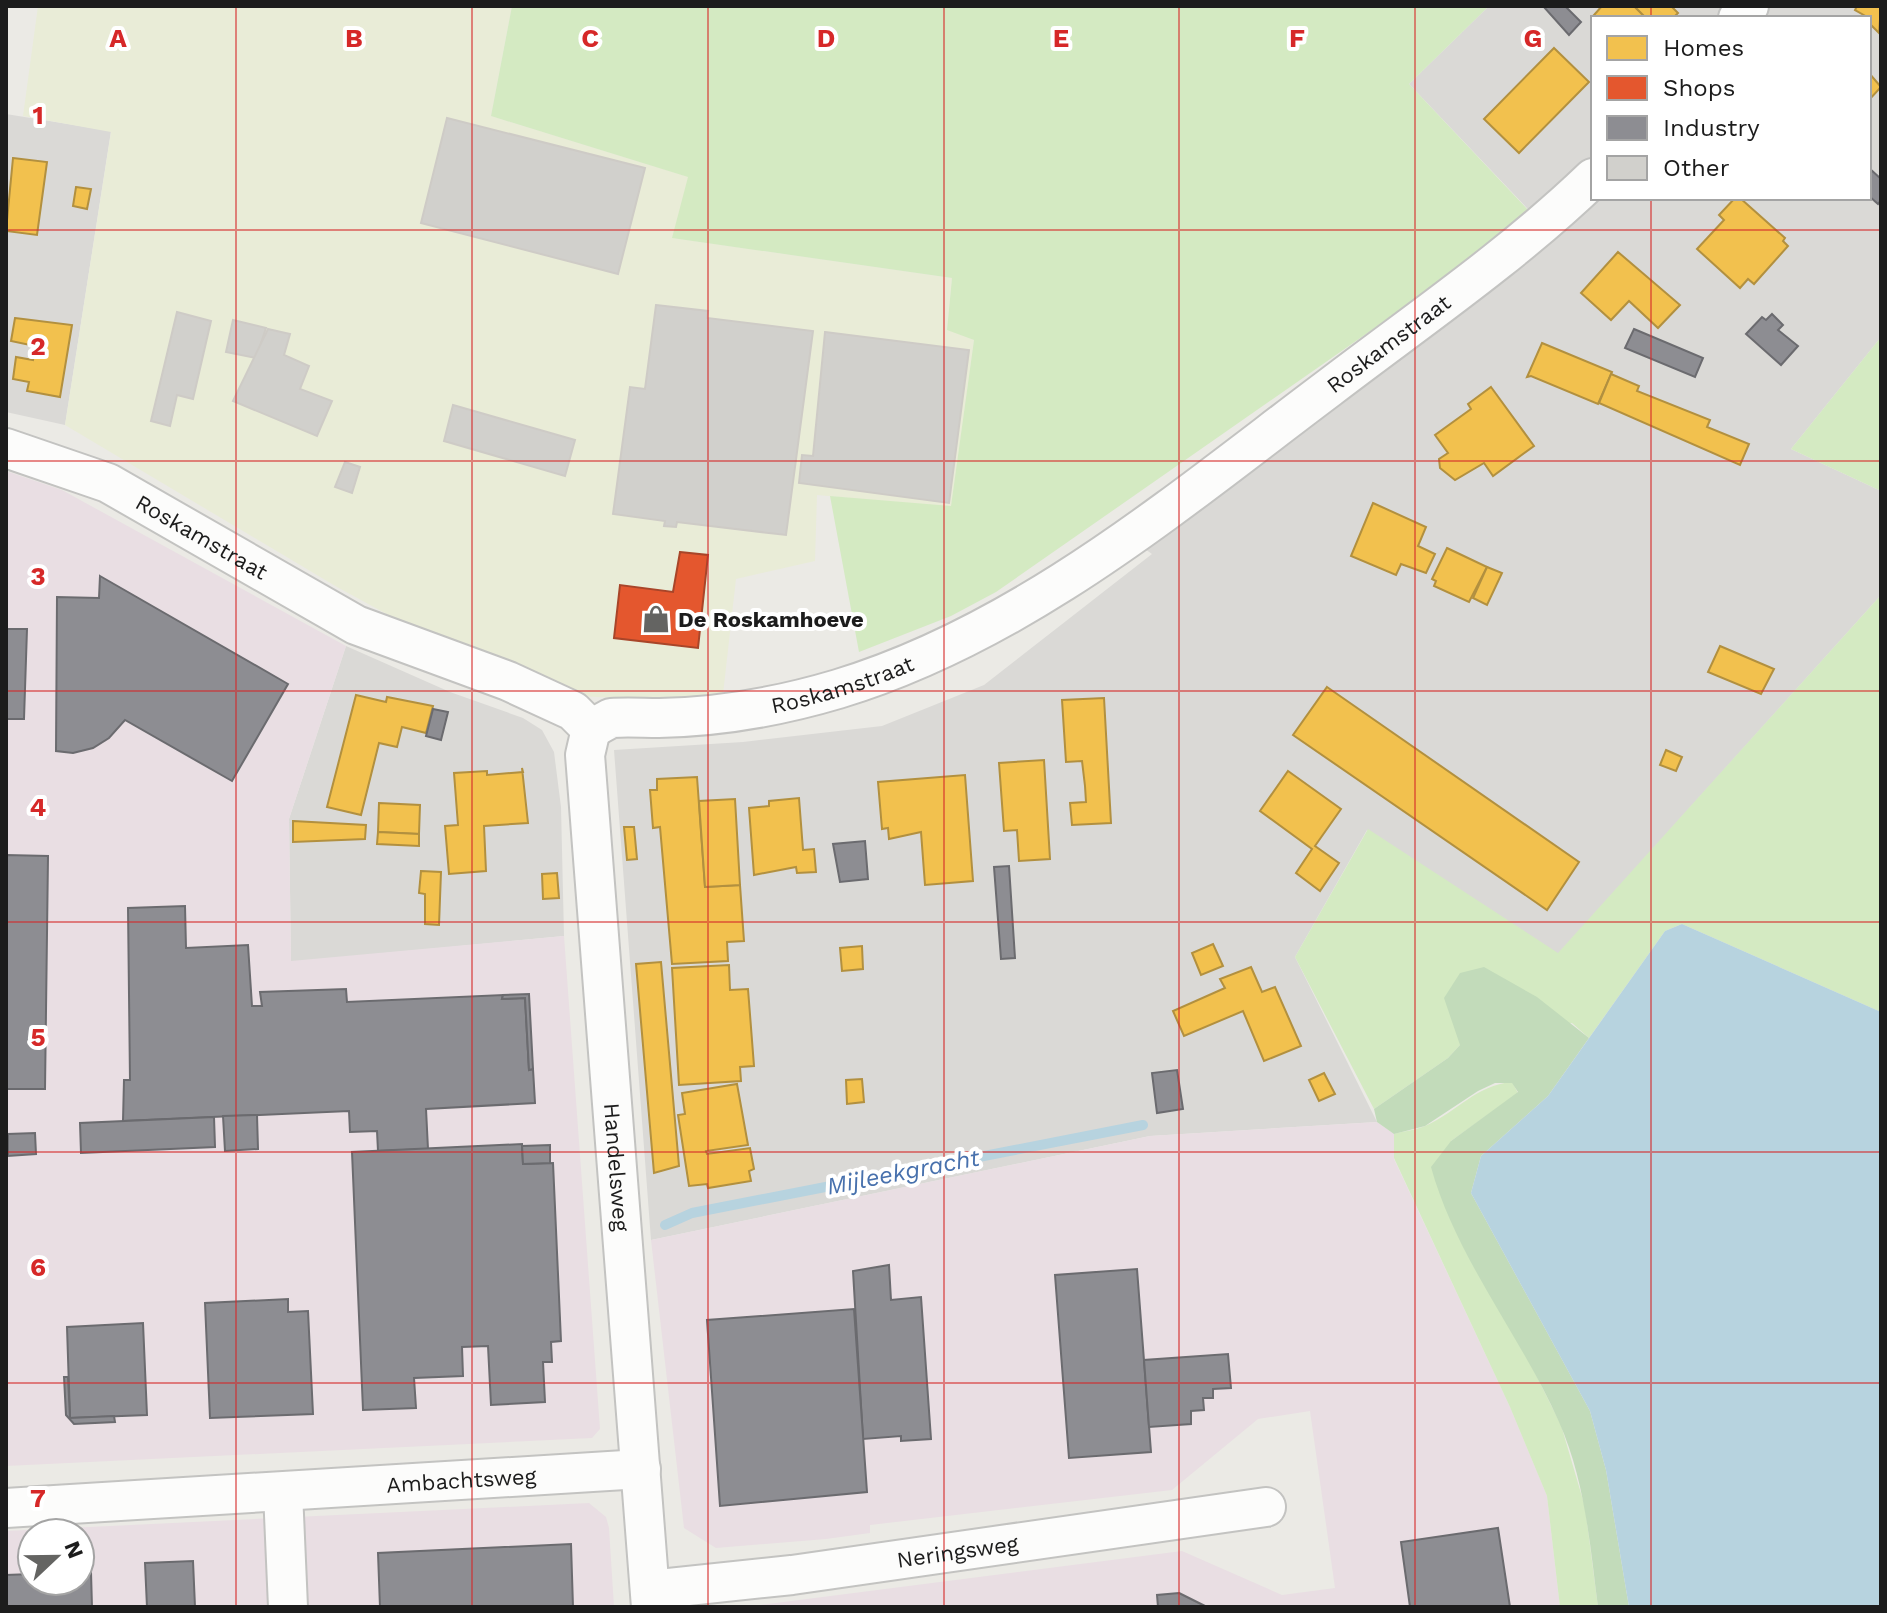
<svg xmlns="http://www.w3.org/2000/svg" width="1887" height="1613" font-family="'Work Sans',sans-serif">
	<rect width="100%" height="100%" fill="#ebeae5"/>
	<g fill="#dad9d6" fill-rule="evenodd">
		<path d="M1489,6H1881V337L1791,449L1881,491V595L1558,954L1367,830L1295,957L1377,1122L1150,1136L651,1240L614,750L743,742L882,726L984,685L1152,554L1128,537L1543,225L1409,84ZM1593,18H1869V198H1593Z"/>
		<polygon points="6,114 111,131 65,425 6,412"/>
		<polygon points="346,646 450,692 523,718 542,730 554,752 561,807 564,936 291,962 289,819"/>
	</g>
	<g fill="#e9dee3" fill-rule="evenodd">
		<polygon points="6,471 62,490 346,646 289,819 291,961 564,936 600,1429 592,1438 6,1466"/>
		<polygon points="1377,1122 1394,1134 1394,1159 1510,1407 1547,1496 1560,1607 744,1607 1182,1551 1282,1595 1335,1588 1310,1411 1258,1419 1172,1490 870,1525 870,1533 826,1539 716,1548 684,1528 651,1240 1150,1136"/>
		<path d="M589,1503L606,1517L609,1528L614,1607H6V1531ZM32,1533H80V1581H32Z"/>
	</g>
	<polygon fill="#e9ecd7" points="38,6 512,6 491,116 689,177 673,238 952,278 947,329 974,340 951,507 817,495 815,561 736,579 722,703 577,696 451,649 337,587 65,425 111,132 23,116"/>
	<g fill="#d4eac2">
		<polygon points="512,6 1489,6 1409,84 1529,211 1419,297 996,592 951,616 859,652 830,496 951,506 974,340 947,330 952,278 672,238 688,177 491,116"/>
		<polygon points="1881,337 1881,491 1791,449"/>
		<polygon points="1881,595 1881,1012 1682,924 1665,931 1589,1038 1572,1023 1461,1044 1448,1058 1374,1109 1295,957 1368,829 1558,953"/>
		<path d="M1512,1082L1518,1093L1451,1141L1524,1351L1561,1425L1585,1507L1598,1607H1560L1547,1496L1510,1407L1394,1158V1134C1404,1131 1416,1130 1425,1126C1457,1112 1476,1085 1512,1082Z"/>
	</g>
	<path fill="#c2dbba" d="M1484,967L1537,997L1589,1038L1548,1096L1481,1156L1471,1193L1590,1411L1606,1470L1629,1607H1598C1590,1545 1585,1480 1559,1422C1521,1336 1456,1258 1431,1167L1451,1141L1518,1092L1512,1083H1495L1478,1091L1425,1126L1394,1134L1377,1122L1374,1109L1448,1058L1460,1045L1444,998L1460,973Z"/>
	<polygon fill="#b7d3df" points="1682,924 1881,1012 1881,1607 1629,1607 1606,1470 1590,1411 1471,1193 1481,1156 1548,1096 1665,931"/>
	<g fill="#f2c14e" stroke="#b2903f" stroke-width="2">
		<polygon points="1602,6 1634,6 1646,18 1597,18 1594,15"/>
		<polygon points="1634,6 1671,6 1678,13 1673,18 1646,18"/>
		<polygon points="1857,6 1881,6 1879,33 1869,23 1869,18 1855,10"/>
		<polygon points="1554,48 1589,82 1519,153 1484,119"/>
		<polygon points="1869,73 1881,87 1869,100"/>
		<polygon points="13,158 47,162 37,235 6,231"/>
		<polygon points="76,187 91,189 87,209 73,206"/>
		<polygon points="1735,198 1740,198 1785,238 1783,241 1788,246 1754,284 1748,279 1740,288 1697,249 1724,220 1719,215"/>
		<polygon points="1618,252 1680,305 1658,328 1629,301 1611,320 1581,293"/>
		<polygon points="15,318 72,325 60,397 27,391 29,382 13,379 16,357 33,360 35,346 11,341"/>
		<polygon points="1542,343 1612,372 1598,404 1531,376 1527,377"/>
		<polygon points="1611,374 1639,386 1637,391 1710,420 1707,427 1749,444 1740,465 1599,403"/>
		<polygon points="1491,387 1534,446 1493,476 1484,463 1455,480 1440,468 1439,459 1448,453 1435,435 1471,409 1468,404"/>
		<polygon points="1373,503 1426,527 1418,546 1435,554 1426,573 1401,564 1396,575 1351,556"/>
		<polygon points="1447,548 1487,567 1469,602 1434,586 1436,581 1432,579"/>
		<polygon points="1487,567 1502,573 1487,605 1473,598"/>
		<polygon points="1720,646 1774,669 1761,694 1708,672"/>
		<polygon points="1327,687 1579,862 1547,910 1293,735"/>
		<polygon points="356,695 386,702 387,697 433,706 426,733 402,727 397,747 379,743 361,815 327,807"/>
		<polygon points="1104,698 1111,823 1072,825 1070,803 1086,802 1085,786 1082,761 1066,762 1062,700"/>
		<polygon points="1666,750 1682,757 1676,771 1660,765"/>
		<polygon points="1044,760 1050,859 1019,861 1017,830 1004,831 999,763"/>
		<polygon points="522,768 528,823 484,826 486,871 449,874 445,826 458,825 454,773 487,771 487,775 523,772"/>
		<polygon points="1288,771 1341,809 1315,846 1339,863 1320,891 1296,873 1312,849 1260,811"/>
		<polygon points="965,775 973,881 925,885 921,832 889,839 888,828 882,829 878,782"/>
		<polygon points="697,777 705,887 740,885 744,941 727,942 728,961 672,964 660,827 653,828 650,790 657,790 657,779"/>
		<polygon points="799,798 803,850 814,849 816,872 797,873 796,867 754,875 749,808 769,806 769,801"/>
		<polygon points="735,799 740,885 705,887 699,801"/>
		<polygon points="379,803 420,805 419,834 378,832"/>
		<polygon points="293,821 366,825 365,839 293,842"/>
		<polygon points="624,827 634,827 637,859 627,860"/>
		<polygon points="378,832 419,834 419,846 377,844"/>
		<polygon points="421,871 441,872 439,925 425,924 425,894 419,893"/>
		<polygon points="557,873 559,898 543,899 542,874"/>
		<polygon points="1213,944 1223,966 1201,975 1192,953"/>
		<polygon points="862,946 863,969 842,971 840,948"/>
		<polygon points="661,962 679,1166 654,1173 636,964"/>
		<polygon points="729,965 730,990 748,989 754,1066 740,1067 741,1081 679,1085 672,968"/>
		<polygon points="1251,967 1262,992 1275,987 1301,1046 1264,1061 1243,1011 1184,1036 1173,1011 1225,988 1220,979"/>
		<polygon points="1324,1073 1335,1094 1319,1101 1309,1080"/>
		<polygon points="862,1079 864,1102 847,1104 846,1080"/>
		<polygon points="737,1084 748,1145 706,1151 707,1154 750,1148 754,1169 749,1171 751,1181 708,1188 707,1184 689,1186 678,1115 685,1114 682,1093"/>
	</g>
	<polygon fill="#e4572e" stroke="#a84529" stroke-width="2" points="680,552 708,555 698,648 614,638 620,585 673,592"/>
	<g fill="#8d8d92" stroke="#6b6b6f" stroke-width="2">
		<polygon points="1543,6 1565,6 1581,22 1569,35"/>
		<polygon points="1869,168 1881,179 1881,200 1878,204 1869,196"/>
		<polygon points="1772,314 1783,325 1778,330 1798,346 1781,365 1746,334 1762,317 1766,320"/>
		<polygon points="1634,329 1703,358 1695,377 1625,348"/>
		<polygon points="100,576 288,684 232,781 125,720 109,738 93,748 73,753 56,751 57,597 99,598"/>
		<polygon points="6,629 27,629 24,719 6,719"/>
		<polygon points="433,709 448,712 441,740 426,736"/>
		<polygon points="865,841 868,879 840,882 833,844"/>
		<polygon points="6,855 48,856 45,1089 6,1089"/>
		<polygon points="1009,866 1015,958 1001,959 994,867"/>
		<polygon points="185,906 186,948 248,945 252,1006 262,1006 260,992 346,989 347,1002 503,995 502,999 525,998 529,1070 533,1069 535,1103 426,1109 428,1149 378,1151 377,1131 350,1132 349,1111 123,1121 124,1080 130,1080 128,908"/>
		<polygon points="529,994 533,1069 529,1070 525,998 502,999 503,995"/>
		<polygon points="1177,1070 1183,1109 1157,1113 1152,1073"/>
		<polygon points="257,1115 258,1149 225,1151 223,1116"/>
		<polygon points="214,1117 215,1147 81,1153 80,1123"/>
		<polygon points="35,1133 36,1154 8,1156 8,1134"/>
		<polygon points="522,1144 523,1164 553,1163 561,1341 551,1342 552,1362 543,1362 545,1402 491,1405 488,1346 462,1347 463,1376 414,1378 416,1408 363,1410 352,1152"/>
		<polygon points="550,1145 550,1163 523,1164 522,1146"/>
		<polygon points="889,1265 891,1300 921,1297 931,1439 901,1441 901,1436 863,1439 853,1271"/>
		<polygon points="1137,1269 1151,1452 1069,1458 1055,1275"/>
		<polygon points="288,1299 288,1312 308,1311 313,1414 210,1418 205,1303"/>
		<polygon points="854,1309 867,1492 720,1506 707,1320"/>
		<polygon points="143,1323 147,1415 70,1418 67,1327"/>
		<polygon points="1228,1354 1231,1388 1213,1389 1213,1398 1203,1398 1204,1410 1191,1411 1191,1424 1149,1427 1144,1360"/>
		<polygon points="64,1377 68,1377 70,1418 114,1416 115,1422 74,1424 66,1415"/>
		<polygon points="1498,1528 1510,1607 1410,1607 1401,1542"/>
		<polygon points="571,1544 573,1607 380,1607 378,1553"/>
		<polygon points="193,1561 195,1607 147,1607 145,1563"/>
		<polygon points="80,1572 91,1572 92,1607 6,1607 6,1575 32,1574 32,1581 80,1581"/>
		<polygon points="1179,1593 1207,1607 1158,1607 1157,1595"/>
	</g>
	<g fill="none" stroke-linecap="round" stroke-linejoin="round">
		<polyline stroke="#b7d3df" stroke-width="10" points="665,1225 692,1213 1143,1125"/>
	</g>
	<g fill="#d1d0cc" stroke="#cecbc6" stroke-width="2">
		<polygon points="447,118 645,168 618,274 421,223"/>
		<polygon points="656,305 708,311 707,318 813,331 786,535 677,522 676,527 664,526 665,521 613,514 630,387 645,389"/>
		<polygon points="177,312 211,321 193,399 177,395 170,426 151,421"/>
		<polygon points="233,320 266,328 256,358 226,352"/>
		<polygon points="268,329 290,334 284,355 309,366 300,389 332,401 317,436 233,401"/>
		<polygon points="825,332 969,350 949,503 799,483 802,455 813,456"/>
		<polygon points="453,405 575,440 565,476 444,441"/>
		<polygon points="345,462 360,467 352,493 335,487"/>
	</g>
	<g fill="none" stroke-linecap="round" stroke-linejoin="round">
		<defs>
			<g id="minor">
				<polyline points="1738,18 1749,6"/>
				<path id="s1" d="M6,448L108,483L356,625L508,681L573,711L591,729"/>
				<path id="s2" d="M591,729L611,718C628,717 643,718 659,718C719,717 781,706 838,689C1023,633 1177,502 1329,388C1418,320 1512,256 1593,178"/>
				<path id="s3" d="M591,729L585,755L651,1607"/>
				<polyline points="283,1492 288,1607"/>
				<path id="s4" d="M6,1508L641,1469"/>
				<path id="s5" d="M650,1590L792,1575L1266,1507"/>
			</g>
		</defs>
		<use href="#minor" stroke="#c3c3c1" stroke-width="42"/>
		<use href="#minor" stroke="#fcfcfb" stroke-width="38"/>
	</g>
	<path fill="none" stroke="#d62828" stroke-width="2" stroke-opacity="0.55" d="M236,6V1607M472,6V1607M708,6V1607M944,6V1607M1179,6V1607M1415,6V1607M1651,6V18M1651,198V1607M6,230H1881M6,461H1881M6,691H1881M6,922H1881M6,1152H1881M6,1383H1881"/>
	<defs>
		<symbol id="shop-bare" viewBox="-9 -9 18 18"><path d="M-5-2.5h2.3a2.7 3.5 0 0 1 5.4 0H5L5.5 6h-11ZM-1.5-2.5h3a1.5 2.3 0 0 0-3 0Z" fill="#646462" stroke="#fff" stroke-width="2.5" paint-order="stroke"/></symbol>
	</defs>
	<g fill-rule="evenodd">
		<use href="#shop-bare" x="636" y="599" width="40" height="40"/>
	</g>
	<g text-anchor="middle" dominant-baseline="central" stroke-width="8" stroke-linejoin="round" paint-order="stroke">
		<g font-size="22" fill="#1c1c1c" stroke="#fff">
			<text stroke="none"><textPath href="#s2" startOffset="906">Roskamstraat</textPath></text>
			<text stroke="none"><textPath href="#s1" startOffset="216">Roskamstraat</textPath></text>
			<text stroke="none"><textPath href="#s2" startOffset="258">Roskamstraat</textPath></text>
			<text stroke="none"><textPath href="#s3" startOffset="440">Handelsweg</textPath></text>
			<text stroke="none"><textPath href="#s4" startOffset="456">Ambachtsweg</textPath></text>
			<text stroke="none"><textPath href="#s5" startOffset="310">Neringsweg</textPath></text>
		</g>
		<g font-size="22" font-weight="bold" fill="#1c1c1c" stroke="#fff" text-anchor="start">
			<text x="678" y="619">De Roskamhoeve</text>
		</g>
		<g font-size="24" font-style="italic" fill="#4871ad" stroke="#fff">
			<text transform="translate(903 1172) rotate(-11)">Mijleekgracht</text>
		</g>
	</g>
	<g font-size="26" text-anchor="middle" font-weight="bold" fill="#d62828" stroke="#fff" stroke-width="8" stroke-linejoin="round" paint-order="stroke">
		<text x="118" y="47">A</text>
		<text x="354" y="47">B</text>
		<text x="590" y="47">C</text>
		<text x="826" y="47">D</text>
		<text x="1061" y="47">E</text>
		<text x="1297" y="47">F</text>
		<text x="1533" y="47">G</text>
		<text x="38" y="124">1</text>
		<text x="38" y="355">2</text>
		<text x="38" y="585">3</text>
		<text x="38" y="816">4</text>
		<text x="38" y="1046">5</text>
		<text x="38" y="1276">6</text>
		<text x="38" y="1507">7</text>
	</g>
	<rect width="1887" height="1613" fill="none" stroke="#1c1c1c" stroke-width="16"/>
	<rect x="1591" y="16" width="280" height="184" fill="#ffffff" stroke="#a4a4a4" stroke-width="2"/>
	<rect x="1607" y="36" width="40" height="24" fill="#f2c14e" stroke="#a4a4a4" stroke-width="2"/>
	<text x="1663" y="56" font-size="24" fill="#1c1c1c">Homes</text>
	<rect x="1607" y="76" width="40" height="24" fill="#e4572e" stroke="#a4a4a4" stroke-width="2"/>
	<text x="1663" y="96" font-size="24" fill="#1c1c1c">Shops</text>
	<rect x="1607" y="116" width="40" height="24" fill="#8d8d92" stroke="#a4a4a4" stroke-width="2"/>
	<text x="1663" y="136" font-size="24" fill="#1c1c1c">Industry</text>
	<rect x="1607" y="156" width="40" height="24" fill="#d1d0cc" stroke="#a4a4a4" stroke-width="2"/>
	<text x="1663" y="176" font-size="24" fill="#1c1c1c">Other</text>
	<g transform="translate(56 1557) rotate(68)"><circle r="38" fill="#ffffff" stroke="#a4a4a4" stroke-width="2"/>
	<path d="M0-6L14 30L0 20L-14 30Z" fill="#646462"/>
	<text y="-12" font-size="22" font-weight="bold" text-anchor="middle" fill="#1c1c1c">N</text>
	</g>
</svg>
